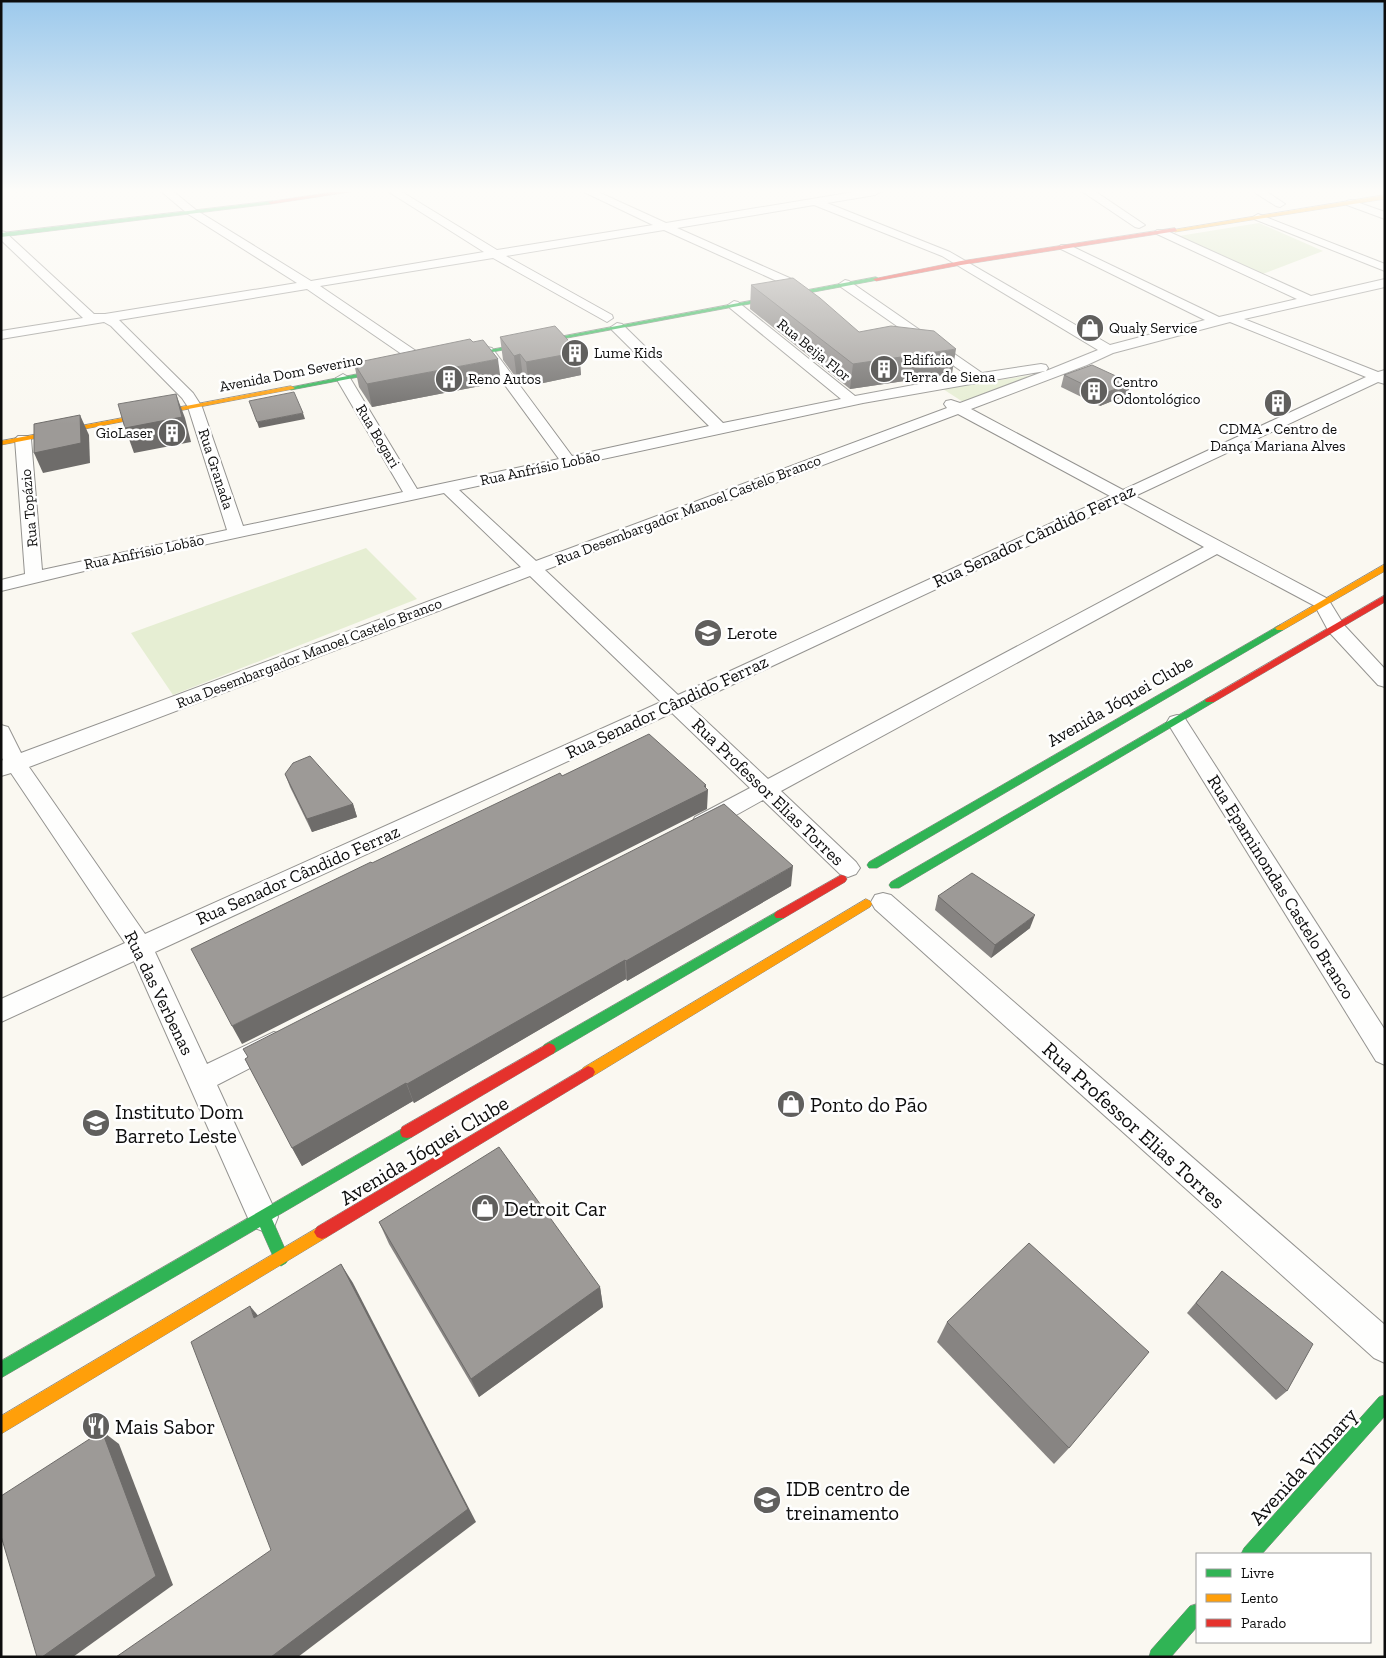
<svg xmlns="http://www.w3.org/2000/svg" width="1386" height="1658" font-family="'Zilla Slab',serif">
	<rect width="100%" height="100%" fill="#faf8f1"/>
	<g fill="#e6eed3">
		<polygon points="1039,374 963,402 943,389"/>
		<polygon points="366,548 417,599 173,695 131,633"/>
	</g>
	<polygon fill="#d7e5c1" points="1259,223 1323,251 1260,275 1179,236"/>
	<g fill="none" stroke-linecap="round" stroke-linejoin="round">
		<defs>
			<g id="street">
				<path d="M162,192H174L196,210L311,281L484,252L389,192H402L497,250L653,225L584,192H598L666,223L854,192H880L875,195L827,203L950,252L1110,345L1205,320L1061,249L1059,247L1061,245H1069L1219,317L1297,299L1157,234L1155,232L1157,230H1165L1311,296L1385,279V287L1244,319L1378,372L1385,370V384L1378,382L1135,496L1328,599L1344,625L1385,669V687L1378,685L1329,632L1315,606L1217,554L781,791L856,862L860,868L856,874L848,877L840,874L763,800L711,829L703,831L695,829L692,823L695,817L750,788L672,713L155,952L207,1064L274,1032L283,1035L287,1043L283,1051L217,1085L278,1217L274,1227L263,1231L252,1227L134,961L1,1022V999L125,943L11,773L1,776V761L3,760L1,756V725L8,727L21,753L521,567L444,493L101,567L1,591V580L25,574L15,439L18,436H28L31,439L42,570L227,530L188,407L182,398L111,326L104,322L1,339V331L83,318L1,240V231L5,232L94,314H105L297,283L188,214ZM814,205L942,256L1098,350L1046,371L1048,368L1046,365L1041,364L982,373L849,281L845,280L839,284L841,287L967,375L855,396L738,302L734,301L728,305L730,308L841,399L723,423L622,324L617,323L611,327L612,330L709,426L572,456L492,348L487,347L480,351L559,459L417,489L350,378L343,374L336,378L403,492L243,526L202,407L193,393L119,320L307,289L406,357L411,358L418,354L416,351L320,286L493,258L607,322L613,318L612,315L506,256L664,230L790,287L794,286L796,283L794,280L677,228ZM1230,322L1366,377L1123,490L971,409L1087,365L1113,353ZM1045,371L960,403L951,400L946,401L944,404L947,408L536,561L459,490L863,403ZM958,414L1110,496L678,695L545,570ZM1122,502L1204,547L768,779L689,705ZM530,576L661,702L145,934L29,767Z"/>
				<polygon points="1083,192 1096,192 1145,225 1139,228 1135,227"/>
				<polygon points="1254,192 1267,192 1285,204 1280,207 1276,206"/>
				<polygon points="1351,200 1385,212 1385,219 1347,205 1346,203 1347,201"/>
				<polygon points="1258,214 1385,264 1385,271 1254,219 1253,217"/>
				<polygon points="1177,715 1184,717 1385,1030 1385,1065 1376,1061 1167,722 1170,717"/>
				<polygon points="883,893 891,895 1385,1325 1385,1363 1374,1358 875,909 871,902 875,895"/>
			</g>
			<g id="fast">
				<polygon points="273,201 271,204 1,237 1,233"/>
				<polygon points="876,277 878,278 878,280 455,359 452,357"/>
				<polygon points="393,367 396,369 395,370 291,390 287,388"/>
				<polygon points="1280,625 1283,626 1283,630 877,868 869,868 867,865 869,862"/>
				<polygon points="1210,697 1214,698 1215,700 1214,702 899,888 891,888 889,885 891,882"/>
				<polygon points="780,910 784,912 786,915 784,918 554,1053 549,1055 544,1053 542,1049 544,1045"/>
				<polygon points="407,1126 412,1127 414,1132 412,1137 272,1219 289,1258 286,1263 281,1266 276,1263 260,1227 1,1378 1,1361"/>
				<polygon points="1385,1395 1385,1416 1262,1554 1241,1554 1244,1548 1379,1397"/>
				<polygon points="1197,1604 1197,1627 1171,1657 1149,1657 1151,1650 1190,1606"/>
			</g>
			<g id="slow">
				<polygon points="1385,195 1385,199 1175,232 1172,230"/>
				<polygon points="291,386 295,388 293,389 1,445 1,441"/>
				<polygon points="1385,564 1385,571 1283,630 1277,630 1275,628"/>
				<polygon points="866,899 870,901 872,904 870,907 593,1076 588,1078 583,1076 581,1072 583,1068"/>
				<polygon points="322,1225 327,1227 330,1232 327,1237 1,1434 1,1416"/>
			</g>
			<g id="jam">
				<polygon points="333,192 350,192 271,204 268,202"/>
				<polygon points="1175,228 1177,231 961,265 876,281 873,279 961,261"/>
				<polygon points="1385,595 1385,602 1214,702 1206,702 1205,700"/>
				<polygon points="841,875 845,876 847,879 845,882 784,918 776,918 774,915 776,912"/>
				<polygon points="549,1043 554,1045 556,1049 554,1053 412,1137 407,1138 402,1137 400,1132 402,1127"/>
				<polygon points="588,1066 593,1068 595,1072 593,1076 327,1237 322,1239 317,1237 314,1232 317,1227"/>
			</g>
		</defs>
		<use href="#street" stroke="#949390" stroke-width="2"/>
		<use href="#fast" stroke="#8a8986" stroke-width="1"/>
		<use href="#slow" stroke="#8a8986" stroke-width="1"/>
		<use href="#jam" stroke="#8a8986" stroke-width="1"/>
		<use href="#street" fill="#fefefd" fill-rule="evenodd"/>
		<use href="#fast" fill="#30b455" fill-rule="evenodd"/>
		<use href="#slow" fill="#ff9f0a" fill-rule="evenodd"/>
		<use href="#jam" fill="#e5322d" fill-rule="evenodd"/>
	</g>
	<g fill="#878482">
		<polygon points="751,285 859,332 952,374 850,389 750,309"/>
		<polygon points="500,337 579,352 581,375 529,386 523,378 517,379 503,360"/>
		<polygon points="354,363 501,382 372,407 359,387"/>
		<polygon points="1064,375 1127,395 1100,406 1061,387"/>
		<polygon points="285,774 353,804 357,817 312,832 290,787"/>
		<polygon points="791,886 627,981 626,979 414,1103 413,1101 302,1166 245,1059"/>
		<polygon points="938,896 1030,928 991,958 935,910"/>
		<polygon points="379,1222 600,1287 603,1307 479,1397 389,1244"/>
		<polygon points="1222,1271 1287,1391 1276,1400 1187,1313"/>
		<polygon points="947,1322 1069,1448 1054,1464 937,1342"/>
	</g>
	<g fill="#6e6c6a">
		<polygon points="956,349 952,374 850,389 853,364"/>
		<polygon points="579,352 581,375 529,386 526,362"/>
		<polygon points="520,354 523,378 517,379 514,356"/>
		<polygon points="498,359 501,382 372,407 367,384"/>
		<polygon points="1131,383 1127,395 1100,406 1103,394"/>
		<polygon points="176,394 185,418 191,442 134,453 125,428"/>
		<polygon points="303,413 305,419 259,428 257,422"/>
		<polygon points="80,415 89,435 90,463 43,473 34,453"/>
		<polygon points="706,785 706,790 708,790 707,809 242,1044 232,1026"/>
		<polygon points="353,804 357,817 312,832 307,819"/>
		<polygon points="793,866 791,886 627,981 626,961"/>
		<polygon points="1035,915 1030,928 991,958 995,945"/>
		<polygon points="625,960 626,979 414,1103 407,1084"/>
		<polygon points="406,1083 413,1101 302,1166 292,1148"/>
		<polygon points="341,1264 353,1283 476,1522 298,1657 271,1657"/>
		<polygon points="600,1287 603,1307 479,1397 471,1379"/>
		<polygon points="250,1306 265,1324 254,1318"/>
		<polygon points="102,1431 119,1444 173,1585 73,1657 42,1657"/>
	</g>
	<g fill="#9d9a97" stroke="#6e6c6a">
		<polygon points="793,278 820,298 859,332 891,326 934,331 956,349 853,364 751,285"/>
		<polygon points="555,326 579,352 526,362 520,354 514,356 500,337"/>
		<polygon points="470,339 473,342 483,340 498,359 367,384 354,363"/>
		<polygon points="1092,365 1131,383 1103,394 1064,375"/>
		<polygon points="294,392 303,413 257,422 249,401"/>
		<polygon points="176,394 182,417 125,428 118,404"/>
		<polygon points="80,415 81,443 34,453 34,424"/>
		<polygon points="649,734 706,785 704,786 708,790 232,1026 191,949 371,862 372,863 560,773 562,776"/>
		<polygon points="310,756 353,804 307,819 285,774 293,763"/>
		<polygon points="724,804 793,866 626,961 625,960 407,1084 406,1083 292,1148 245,1059 248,1057 243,1049"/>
		<polygon points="972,873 1035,915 995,945 938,896"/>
		<polygon points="499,1147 600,1287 471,1379 379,1222"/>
		<polygon points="1029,1243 1149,1352 1069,1448 947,1322"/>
		<polygon points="341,1264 468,1509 271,1657 116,1657 271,1550 191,1342 250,1306 254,1318"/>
		<polygon points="1222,1271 1313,1344 1287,1391 1196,1303"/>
		<polygon points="102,1431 156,1576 42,1657 37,1657 1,1536 1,1496"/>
	</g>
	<linearGradient id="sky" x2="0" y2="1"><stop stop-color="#9cc9ec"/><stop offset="0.45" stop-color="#fdfcf9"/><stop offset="1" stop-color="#fdfcf9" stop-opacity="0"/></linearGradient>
	<rect width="1386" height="424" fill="url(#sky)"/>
	<defs>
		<symbol id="shop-disc" viewBox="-11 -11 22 22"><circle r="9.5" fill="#605f5d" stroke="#fff"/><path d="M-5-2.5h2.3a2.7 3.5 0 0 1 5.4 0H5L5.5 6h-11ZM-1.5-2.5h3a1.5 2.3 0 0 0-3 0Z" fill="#fff"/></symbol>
		<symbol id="building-disc" viewBox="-11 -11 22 22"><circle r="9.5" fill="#605f5d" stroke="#fff"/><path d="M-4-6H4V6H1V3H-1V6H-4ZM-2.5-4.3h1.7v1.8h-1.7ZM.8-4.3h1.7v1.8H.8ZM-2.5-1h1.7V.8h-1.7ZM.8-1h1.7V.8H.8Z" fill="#fff"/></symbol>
		<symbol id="school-disc" viewBox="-11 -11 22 22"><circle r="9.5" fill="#605f5d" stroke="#fff"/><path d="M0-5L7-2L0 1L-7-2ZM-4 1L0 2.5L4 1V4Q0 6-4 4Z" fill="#fff"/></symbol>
		<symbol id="restaurant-disc" viewBox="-11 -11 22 22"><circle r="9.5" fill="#605f5d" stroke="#fff"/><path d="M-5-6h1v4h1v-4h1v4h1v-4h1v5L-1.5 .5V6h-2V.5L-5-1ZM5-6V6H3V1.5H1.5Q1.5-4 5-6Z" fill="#fff"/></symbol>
	</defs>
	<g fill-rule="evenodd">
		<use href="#shop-disc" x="1074" y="312" width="32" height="32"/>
		<use href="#building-disc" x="559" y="337" width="32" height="32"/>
		<use href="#building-disc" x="868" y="353" width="32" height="32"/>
		<use href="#building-disc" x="433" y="363" width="32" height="32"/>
		<use href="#building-disc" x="1078" y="375" width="32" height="32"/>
		<use href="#building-disc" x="1262" y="387" width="32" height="32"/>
		<use href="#building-disc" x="156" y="417" width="32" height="32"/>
		<use href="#school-disc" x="692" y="617" width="32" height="32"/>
		<use href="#shop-disc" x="775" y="1088" width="32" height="32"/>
		<use href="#school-disc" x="80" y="1107" width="32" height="32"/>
		<use href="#shop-disc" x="469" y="1192" width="32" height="32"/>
		<use href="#restaurant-disc" x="80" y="1410" width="32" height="32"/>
		<use href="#school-disc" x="751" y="1484" width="32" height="32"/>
	</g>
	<g text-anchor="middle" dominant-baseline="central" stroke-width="5" stroke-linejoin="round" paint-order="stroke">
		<g font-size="15" fill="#0d0d0d" stroke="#fff" text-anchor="start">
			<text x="1109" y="328">Qualy Service</text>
			<text x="594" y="353">Lume Kids</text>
			<text x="903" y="360">Edifício<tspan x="903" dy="17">Terra de Siena</tspan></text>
			<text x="468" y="379">Reno Autos</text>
			<text x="1113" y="382">Centro<tspan x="1113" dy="17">Odontológico</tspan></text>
			<text x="1278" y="429" text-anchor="middle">CDMA • Centro de<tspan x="1278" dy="17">Dança Mariana Alves</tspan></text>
			<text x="153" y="433" text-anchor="end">GioLaser</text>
		</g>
		<g font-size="15" fill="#0d0d0d" stroke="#fff">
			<text transform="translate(814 350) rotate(39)">Rua Beija Flor</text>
			<text transform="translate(291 373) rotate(-11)">Avenida Dom Severino</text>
			<text transform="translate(378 436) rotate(59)">Rua Bogari</text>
			<text transform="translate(540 468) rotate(-12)">Rua Anfrísio Lobão</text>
			<text transform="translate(216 469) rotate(72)">Rua Granada</text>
			<text transform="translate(29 508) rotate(-95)">Rua Topázio</text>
			<text transform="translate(688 510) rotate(-21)">Rua Desembargador Manoel Castelo Branco</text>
			<text transform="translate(144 552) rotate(-12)">Rua Anfrísio Lobão</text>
			<text transform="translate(309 653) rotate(-21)">Rua Desembargador Manoel Castelo Branco</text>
		</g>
		<g font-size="18" fill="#0d0d0d" stroke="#fff">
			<text transform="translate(1034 536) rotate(-25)">Rua Senador Cândido Ferraz</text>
			<text transform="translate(1120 701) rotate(-30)">Avenida Jóquei Clube</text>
			<text transform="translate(667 707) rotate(-25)">Rua Senador Cândido Ferraz</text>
			<text transform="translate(768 792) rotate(44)">Rua Professor Elias Torres</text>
			<text transform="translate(298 875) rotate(-24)">Rua Senador Cândido Ferraz</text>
			<text transform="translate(1281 887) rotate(58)">Rua Epaminondas Castelo Branco</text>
			<text transform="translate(159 993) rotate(64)">Rua das Verbenas</text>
		</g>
		<g font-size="18" fill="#0d0d0d" stroke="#fff" text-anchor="start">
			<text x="727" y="633">Lerote</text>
		</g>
		<g font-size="21" fill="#0d0d0d" stroke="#fff" text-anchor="start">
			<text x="810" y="1104">Ponto do Pão</text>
			<text x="115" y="1111">Instituto Dom<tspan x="115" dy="24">Barreto Leste</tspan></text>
			<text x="504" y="1208">Detroit Car</text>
			<text x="115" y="1426">Mais Sabor</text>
			<text x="786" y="1488">IDB centro de<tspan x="786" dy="24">treinamento</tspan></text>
		</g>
		<g font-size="21" fill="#0d0d0d" stroke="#fff">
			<text transform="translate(1134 1125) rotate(42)">Rua Professor Elias Torres</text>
			<text transform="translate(424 1150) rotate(-31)">Avenida Jóquei Clube</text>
			<text transform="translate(1303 1466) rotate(-48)">Avenida Vilmary</text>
		</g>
	</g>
	<rect width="1386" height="1658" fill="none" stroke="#0d0d0d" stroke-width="5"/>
	<rect x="1196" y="1553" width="175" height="90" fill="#ffffff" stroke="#9e9e9e"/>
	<rect x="1206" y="1569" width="25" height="8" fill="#30b455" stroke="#9e9e9e"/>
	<text x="1241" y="1578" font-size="15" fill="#0d0d0d">Livre</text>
	<rect x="1206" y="1594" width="25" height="8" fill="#ff9f0a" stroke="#9e9e9e"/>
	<text x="1241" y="1603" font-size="15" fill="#0d0d0d">Lento</text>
	<rect x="1206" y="1619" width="25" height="8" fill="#e5322d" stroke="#9e9e9e"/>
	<text x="1241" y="1628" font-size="15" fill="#0d0d0d">Parado</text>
</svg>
